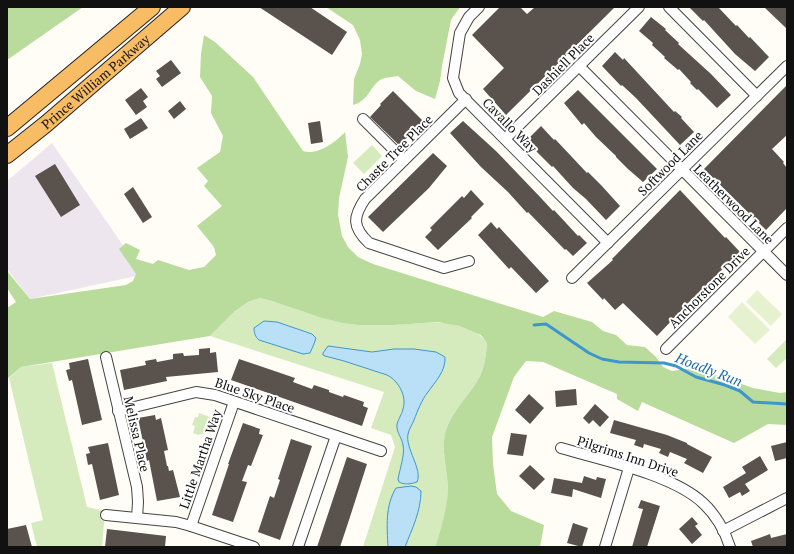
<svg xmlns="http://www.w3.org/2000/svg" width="794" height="554" font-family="'PT Serif',serif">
	<rect width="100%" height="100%" fill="#fffdf5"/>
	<polygon fill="#eee6ef" points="52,143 120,241 141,275 30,299 7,269 7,181"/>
	<g fill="#d5ebbd">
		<polygon points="372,145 382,156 364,174 353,163"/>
		<path d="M260,298C287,304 313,317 341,322C359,326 378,325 396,325C426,323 467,315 487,343C486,354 485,366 480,376C470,395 453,409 446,430C440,448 448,471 448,490C448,510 441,529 435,547H363L395,447L391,435L371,428L384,392L210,336L235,311L248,302Z"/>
		<polygon points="786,340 787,341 787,358 776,368 767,359"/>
		<polygon points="52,363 87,507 105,511 102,547 37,547 31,523 43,520 9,378 21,367"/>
		<polygon points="199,413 210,417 205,433 198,435 193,433 195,426 192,425 195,417 198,417"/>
	</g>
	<g fill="#b9dc9c">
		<polygon points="7,7 83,7 7,60"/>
		<path d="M326,7H460L451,20L442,66L440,81L435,99L416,91L398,76C394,77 389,77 385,78C371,81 371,100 353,105L354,79L360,64L362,54L360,40L353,25Z"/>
		<path d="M204,35L215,42L253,77L303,151C317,156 336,142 345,132L348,157L339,198L338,215L342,236L348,247L358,257L373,264L543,317L554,311L592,322L603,331L616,335L627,345L645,347L656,357L663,367L672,371L687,369L719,376L753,388L780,393L787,392V425L768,424L734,443L642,402L638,411L617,399V394L543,362L526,361L514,377L492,437L493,464L497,494L511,511L544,525L540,547H435C441,529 447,510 448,490C448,471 440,448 446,430C453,409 470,395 480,376C485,366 486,354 487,343L481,335L460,326L438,322L395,325H359L343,323L322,318L272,301L260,298L248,302L235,311L210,336L21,367L7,379V308L16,302L7,288V271L30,299L126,285L133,281L136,274L119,249L126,243L140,250L136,259L153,264L158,260L189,270L204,267L216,255L214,247L197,226L222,206L204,186L208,181L197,168L220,152L223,136L211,113L212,96L200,77L201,54Z"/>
	</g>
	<g fill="#e6f2cf">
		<polygon points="757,290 782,314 771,326 746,302"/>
		<polygon points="742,302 770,330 755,344 728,317"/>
	</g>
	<g fill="#b9e0f7" stroke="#3f96cf">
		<path d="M264,321L277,322L312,334L316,338L314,344L310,353L303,354L259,340C255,337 254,332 254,328Z"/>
		<path d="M328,346L372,352L394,349H414L436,352L445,357C446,371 435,382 428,392C421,401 418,410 414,420C412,425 409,429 408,434C405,448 423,470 417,482C411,484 404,485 399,482L398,479C400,468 405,455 403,445C402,438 397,433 397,427C396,422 402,415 403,409C407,397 399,381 387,375L344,361L325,356L323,355V353Z"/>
		<path d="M411,486L416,487L421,491C421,511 412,529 405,547H388C387,527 385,506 396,488Z"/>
	</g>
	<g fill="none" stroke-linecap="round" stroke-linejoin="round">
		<polyline stroke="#3f96cf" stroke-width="3" points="534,325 546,324 589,353 602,359 619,362 664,363 676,366 696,377 725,385 740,391 753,402 787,404"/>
	</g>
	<g fill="#5a524d">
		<polygon points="259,7 310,7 347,32 332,55"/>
		<polygon points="500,7 520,7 527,14 535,7 615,7 506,115 483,89 504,68 472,35"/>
		<polygon points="689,7 718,7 736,26 737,25 749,38 750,37 769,57 755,71 735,54 704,20 703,21"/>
		<polygon points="764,7 787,7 787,29"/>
		<polygon points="651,17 666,29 665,30 679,43 678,44 711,74 731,95 717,108 698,89 697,90 690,83 691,82 679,69 678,70 664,58 665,57 652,45 653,43 639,31"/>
		<polygon points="615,52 623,60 624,58 674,112 675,111 682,117 681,118 694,132 680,145 636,98 622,85 621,86 602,66"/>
		<polygon points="171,60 181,73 162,87 156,79 160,76 156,71"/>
		<polygon points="787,85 787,135 772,149 784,162 783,163 787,168 787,208 766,230 704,169"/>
		<polygon points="141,88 148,97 143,101 147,107 136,115 125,100"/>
		<polygon points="578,90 657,169 643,182 628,169 616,157 616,156 596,137 584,123 582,125 564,103"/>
		<polygon points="393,91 424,122 399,145 370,117 381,105 380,104"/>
		<polygon points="180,101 186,109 174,119 168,111"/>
		<polygon points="141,118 148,128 130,139 124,129"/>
		<polygon points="320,121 323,142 311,144 308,123"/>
		<polygon points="463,121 496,151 541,198 553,211 554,210 578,236 579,235 587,243 573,256 566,249 565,250 528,212 527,213 508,192 481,167 450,133"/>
		<polygon points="541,126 554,140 555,139 587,173 588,172 601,185 620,206 606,220 586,199 573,188 553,166 552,167 533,148 535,146 528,139"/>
		<polygon points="433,153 447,166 429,188 383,232 368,217"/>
		<polygon points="55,164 80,205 61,217 35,176"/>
		<polygon points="133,187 152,217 143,223 124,194"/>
		<polygon points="471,190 484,204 471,217 472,218 438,250 425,237 432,230 430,228 462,196 464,198"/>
		<polygon points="680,190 725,238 726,237 740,252 691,300 657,336 623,303 615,310 604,298 603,300 587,283 613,260 612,259"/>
		<polygon points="491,222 497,229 499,227 549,281 536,293 511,267 509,269 478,235"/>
		<polygon points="210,348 210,353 216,352 218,372 166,377 167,381 124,390 120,370 146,365 145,361 156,359 157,362 173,359 173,354 183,353 184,356 199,355 199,349"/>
		<polygon points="88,359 102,420 82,425 72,380 69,381 66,370 70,369 69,363"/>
		<polygon points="239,359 295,378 293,382 312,389 314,385 329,390 329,392 343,397 344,395 364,402 363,406 368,408 362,426 231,380"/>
		<polygon points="576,389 577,405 556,407 555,391"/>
		<polygon points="529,394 544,408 530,424 515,410"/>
		<polygon points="595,404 609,417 600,427 593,420 589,424 583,418"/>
		<polygon points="155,415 156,420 161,418 168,450 164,451 167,466 168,466 169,471 173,470 180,497 157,501 149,460 147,461 138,418"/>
		<polygon points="614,420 667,435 687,443 687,444 712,457 703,473 684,463 687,459 670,452 668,457 659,453 661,449 644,444 643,448 634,445 636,440 610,433"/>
		<polygon points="243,423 260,429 259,434 263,435 251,466 248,465 242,481 247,482 233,522 212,515 229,464 228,464"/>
		<polygon points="511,433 527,435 523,456 507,454"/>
		<polygon points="291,439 312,446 280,540 258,532 270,496 274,498 280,480 278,479"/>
		<polygon points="787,442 787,458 775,461 771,446"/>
		<polygon points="108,443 119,495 100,500 92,464 88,465 86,454 90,453 88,447"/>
		<polygon points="760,456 768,470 745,484 750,491 742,496 740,492 729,498 723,487 746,473 742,467"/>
		<polygon points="347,457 367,464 350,517 340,547 317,547"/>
		<polygon points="530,465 545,479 534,490 519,476"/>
		<polygon points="584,476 596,480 597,477 606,479 601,498 573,489 572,497 551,493 554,478 582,483"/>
		<polygon points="641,500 660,506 647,547 632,547 643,509 638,508"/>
		<polygon points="692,517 698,524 695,526 702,535 692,544 679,529"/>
		<polygon points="573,523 588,528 582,547 567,543"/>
		<polygon points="26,525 32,547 7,547 7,529"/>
		<polygon points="107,529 166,536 165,547 105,547"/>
		<polygon points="770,534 771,538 787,534 787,547 753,547 751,541"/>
	</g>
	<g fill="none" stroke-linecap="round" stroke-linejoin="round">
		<defs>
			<g id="minor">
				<polyline points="479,7 469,17 460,33 453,78 459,93 608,243"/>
				<polyline points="669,7 757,96"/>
				<polyline points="579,66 787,275"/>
				<path d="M466,99L365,199C353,217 352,227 369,243L444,268L469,261"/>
				<polyline points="363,119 404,160"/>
				<polyline points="505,139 639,7"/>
				<polyline points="572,278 787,66"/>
				<polyline points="666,349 787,228"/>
				<polyline points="106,357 137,487 138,502 137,518"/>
				<polyline points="118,411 196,392 215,395 381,451"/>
				<path d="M561,448C601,460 672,474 703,503C715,514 725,531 730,547"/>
				<polyline points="106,515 176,522 191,526 254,547"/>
				<polyline points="191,526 234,402"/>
				<polyline points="723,531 787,498"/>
				<polyline points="298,547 336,436"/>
				<polyline points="605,547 629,468"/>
			</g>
			<g id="trunk">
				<polyline points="7,128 152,7"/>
				<path id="s1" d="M7,155L46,124L182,7"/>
			</g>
		</defs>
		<use href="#minor" stroke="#444" stroke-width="12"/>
		<use href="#trunk" stroke="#222" stroke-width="18"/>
		<use href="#minor" stroke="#fff" stroke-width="10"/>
		<use href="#trunk" stroke="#f7bc64" stroke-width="16"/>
	</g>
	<g text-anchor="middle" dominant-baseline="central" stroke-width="4" stroke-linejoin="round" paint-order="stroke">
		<g font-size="13" fill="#111" stroke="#fff">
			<text transform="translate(563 64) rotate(-45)">Dashiell Place</text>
			<text stroke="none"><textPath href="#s1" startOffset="115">Prince William Parkway</textPath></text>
			<text transform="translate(510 125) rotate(45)">Cavallo Way</text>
			<text transform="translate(394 153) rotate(-45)">Chaste Tree Place</text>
			<text transform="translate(670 163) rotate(-45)">Softwood Lane</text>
			<text transform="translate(734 204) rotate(45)">Leatherwood Lane</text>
			<text transform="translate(709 287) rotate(-45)">Anchorstone Drive</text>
			<text transform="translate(255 395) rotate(19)">Blue Sky Place</text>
			<text transform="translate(137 434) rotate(77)">Melissa Place</text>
			<text transform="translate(628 456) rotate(18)">Pilgrims Inn Drive</text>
			<text transform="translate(200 459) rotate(-71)">Little Martha Way</text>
		</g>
		<g font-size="14" font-style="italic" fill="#1768a6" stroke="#fff">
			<text transform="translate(709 369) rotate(21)">Hoadly Run</text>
		</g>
	</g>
	<rect width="794" height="554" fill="none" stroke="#111111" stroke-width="16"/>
</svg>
